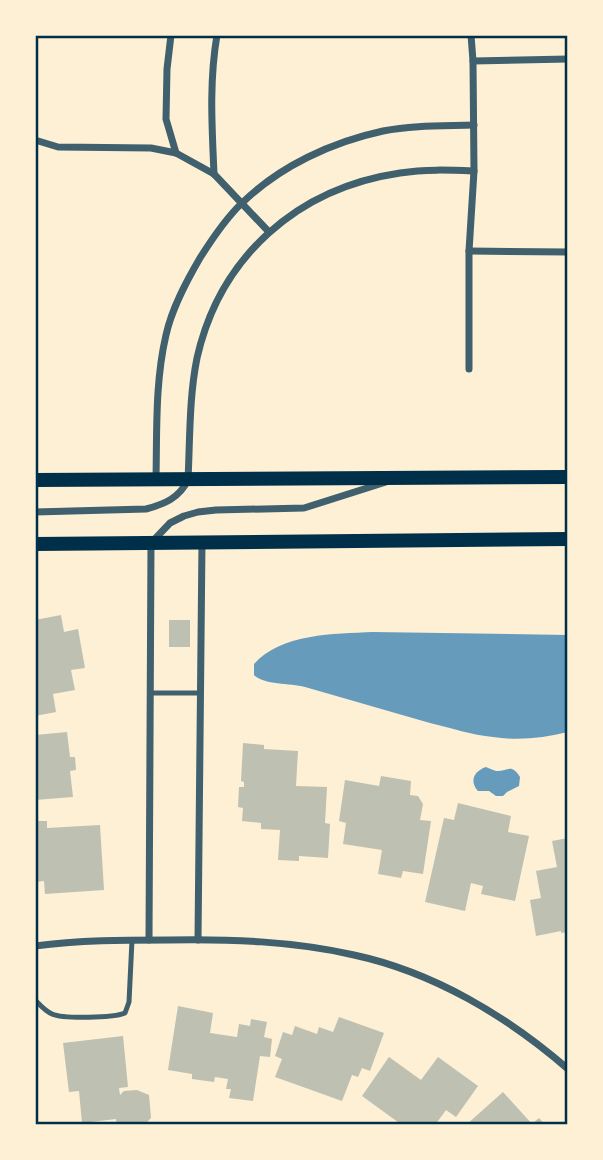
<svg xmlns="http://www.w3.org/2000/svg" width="603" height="1160" font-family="Merriweather,serif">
	<rect width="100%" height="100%" fill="#fdf0d5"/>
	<g fill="#669bbc">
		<path d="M373,632L568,635V732C543,738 519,741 493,737C472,735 451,728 430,723C388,711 347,699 305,687C290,683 264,685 254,675V664C282,633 334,634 373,632Z"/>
		<path d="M486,767C489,768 492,770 496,771C507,772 511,762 520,777L519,786L507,792L503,796H496L489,791H478C469,781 474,771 486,767Z"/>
	</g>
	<g fill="#bec0b2">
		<polygon points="61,615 64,632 78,629 85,668 71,670 75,690 53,694 56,712 35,716 35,620"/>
		<rect x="169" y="620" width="21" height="27"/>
		<polygon points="67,732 70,757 75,757 76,770 70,771 73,797 35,800 35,735"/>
		<polygon points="243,743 264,745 264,749 298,751 296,786 327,787 325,823 330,824 328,858 299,856 299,861 278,860 280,830 261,829 261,823 242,821 243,808 238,807 239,787 244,787 244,782 241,781"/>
		<polygon points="381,776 411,781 410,795 418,796 423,804 420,820 431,821 423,874 403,871 401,878 378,874 382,850 343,844 346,823 339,821 345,780 379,786"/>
		<polygon points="458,803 511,816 508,832 529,836 515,901 481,894 483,886 471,883 465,911 425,902 444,818 454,820"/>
		<polygon points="35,821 47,821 47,828 100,825 104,890 45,894 44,881 35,882"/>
		<polygon points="568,838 568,932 561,933 561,931 536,936 530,900 541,898 536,871 557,867 552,841"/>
		<polygon points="178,1006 213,1013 210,1033 237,1037 239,1024 250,1026 251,1019 267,1022 264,1037 272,1039 270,1057 260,1056 253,1101 229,1098 231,1089 226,1089 228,1079 215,1077 214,1082 192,1079 192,1074 168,1070"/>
		<polygon points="339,1017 384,1033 370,1071 362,1068 358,1077 352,1075 342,1101 275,1077 282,1059 275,1056 283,1032 292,1035 295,1026 317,1034 319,1027 333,1032"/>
		<polygon points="123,1036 128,1087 119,1088 120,1095 124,1091 137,1090 149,1095 151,1118 144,1125 121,1125 116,1121 116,1119 82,1123 79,1091 69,1092 63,1043"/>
		<polygon points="389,1057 421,1080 438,1057 478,1086 456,1117 446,1110 435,1125 402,1125 362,1096"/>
		<polygon points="503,1092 532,1124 539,1118 545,1125 466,1125"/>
	</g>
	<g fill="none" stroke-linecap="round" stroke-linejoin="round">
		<g stroke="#3f606c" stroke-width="5">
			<polyline points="150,693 199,693"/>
			<path d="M35,1000C40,1005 45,1011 52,1014C63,1019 114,1018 125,1013L129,1002L132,940"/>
		</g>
		<g stroke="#3f606c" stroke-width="7">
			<polyline points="171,35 167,69 166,119 176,153 214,174 269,232"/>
			<polyline points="473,61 568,59"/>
			<polyline points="35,140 58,147 151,148 176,153"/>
			<path d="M214,174C212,127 209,82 217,35"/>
			<polyline points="469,251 568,252"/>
			<polyline points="469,369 469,251 474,171 473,61 471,35"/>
			<path d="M156,479C157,431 155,382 166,335C172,308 186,282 200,258C212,239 226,218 242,203C280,166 332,142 383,131C413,125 444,126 474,125"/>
			<path d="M35,512L146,509C165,504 179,498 188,480C190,439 189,398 197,358C220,256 298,188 400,173C425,169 449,170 474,171"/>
			<polyline points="149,940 151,543 170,523 184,516 198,512 216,510 304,508 386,482"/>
			<polyline points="198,940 202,542"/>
			<path d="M35,946C79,940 124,940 168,940C230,939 293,941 354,955C433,972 507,1016 568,1069"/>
		</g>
		<g stroke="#003049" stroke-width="14">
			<polyline points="35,480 568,477"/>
			<polyline points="35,544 568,539"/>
		</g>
	</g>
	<rect width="603" height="1160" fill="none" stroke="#fdf0d5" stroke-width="74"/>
	<rect x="37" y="37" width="529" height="1086" fill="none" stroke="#003049" stroke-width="2.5"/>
</svg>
